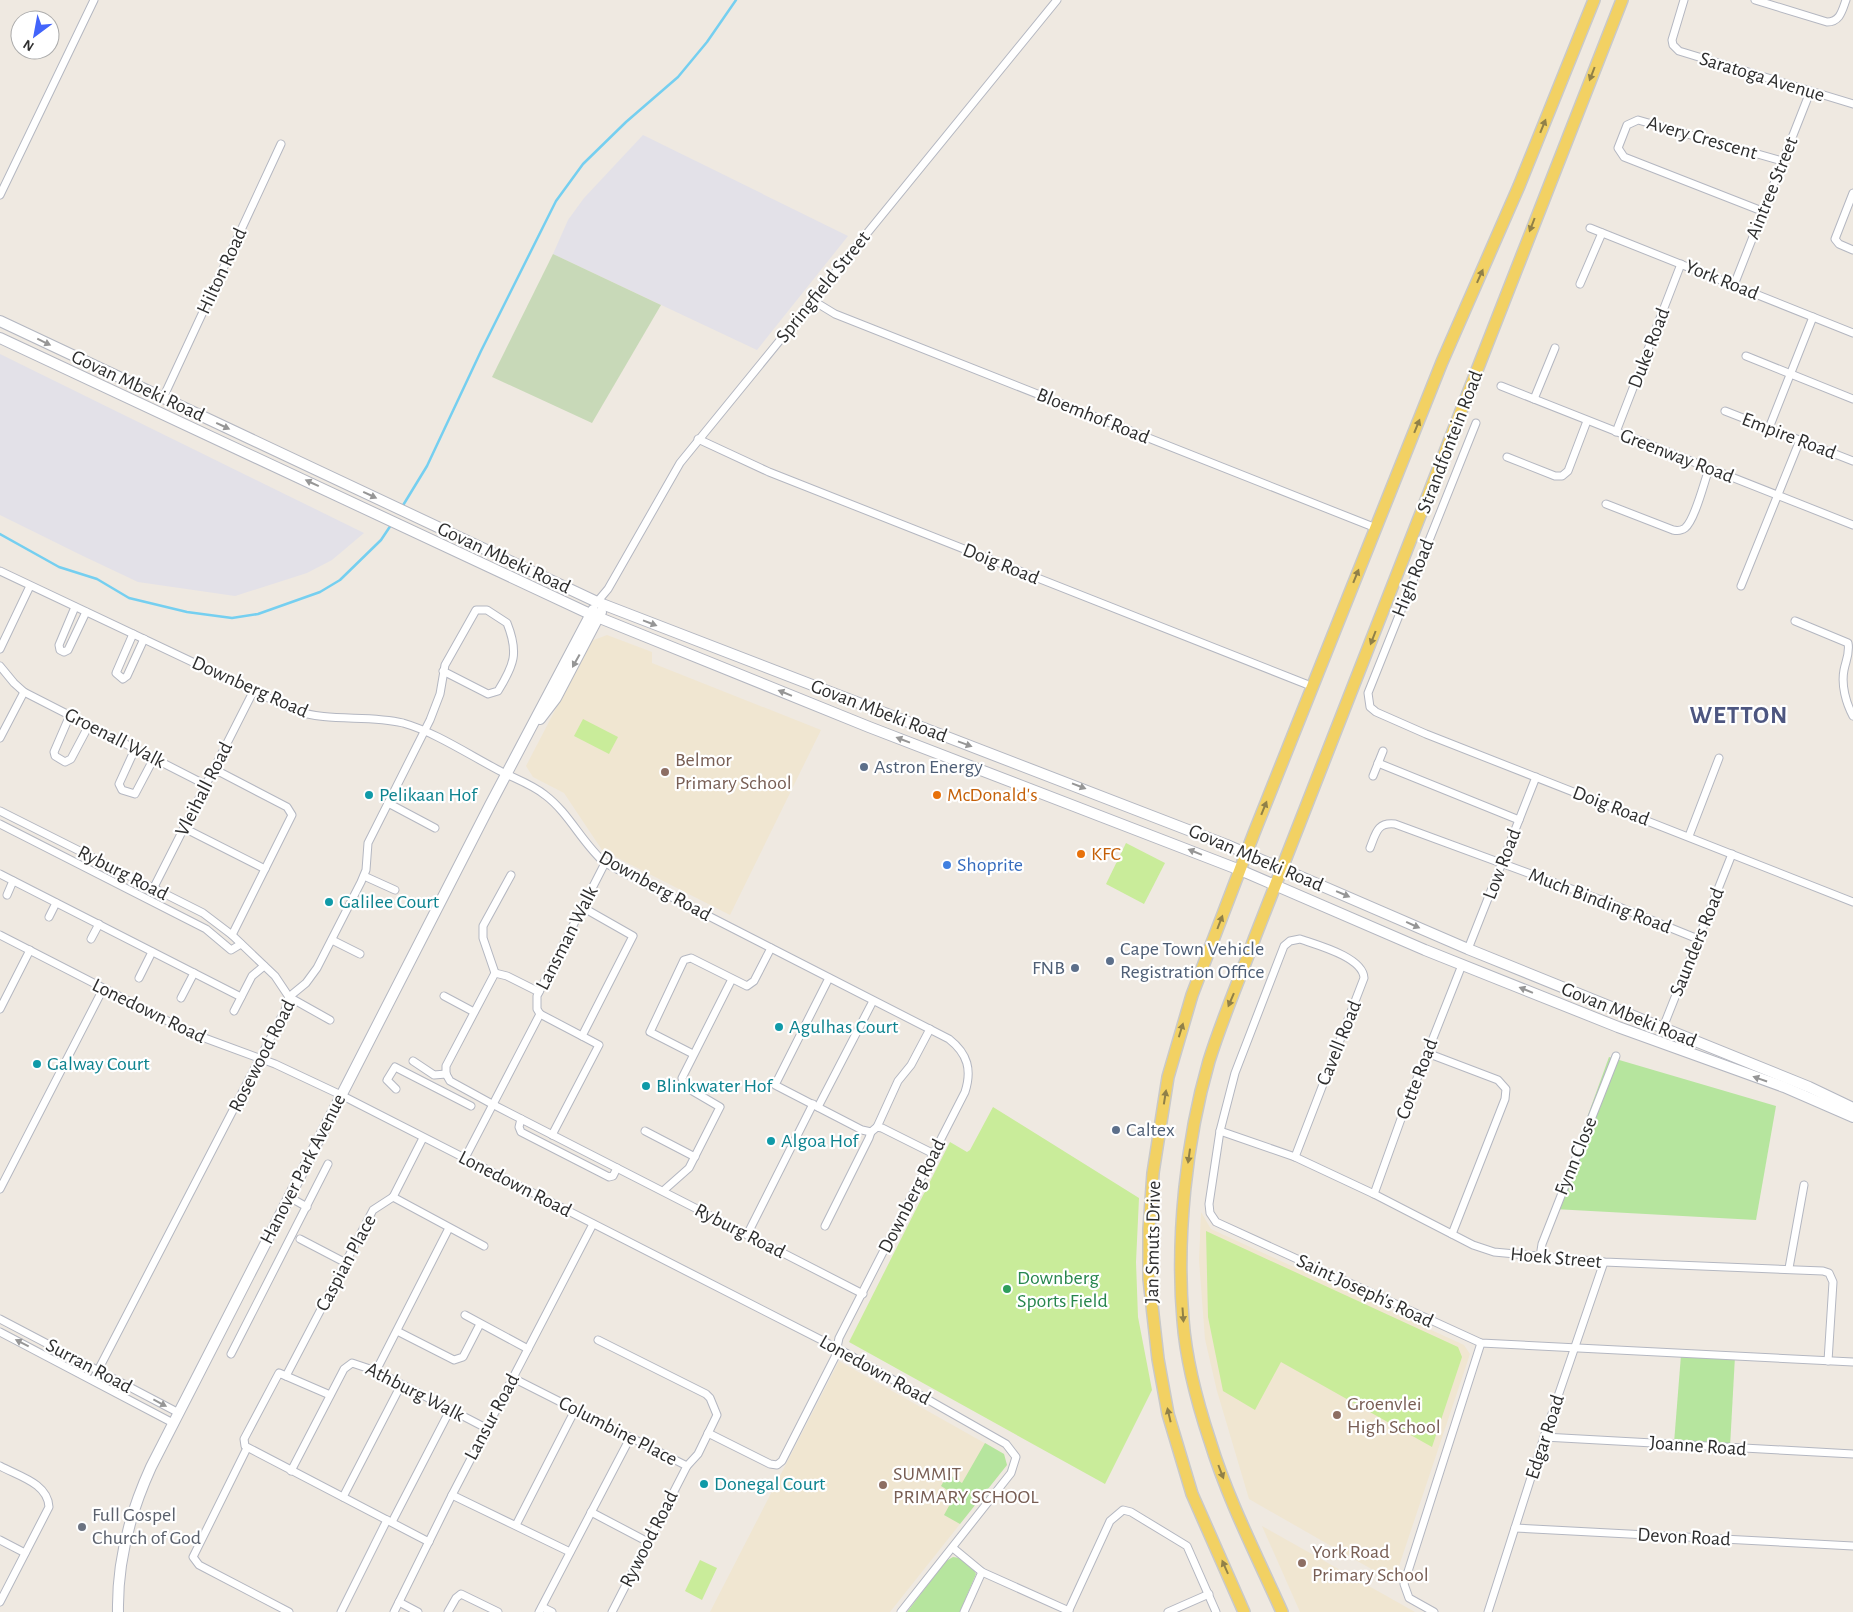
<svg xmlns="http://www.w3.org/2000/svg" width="1853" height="1612" font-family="'Alegreya Sans',sans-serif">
	<rect width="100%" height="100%" fill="#efe9e1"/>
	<g fill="#e3e1e8">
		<polygon points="643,135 848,236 757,350 553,254 568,220 584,198"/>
		<polygon points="0,354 364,533 332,560 307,573 235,596 138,582 83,556 0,515"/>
	</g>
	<g fill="#f0e6d1">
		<polygon points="607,635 652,652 652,663 821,730 730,915 602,850 564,793 533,777 526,766 591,641"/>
		<polygon points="1201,1212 1211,1229 1464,1345 1470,1354 1396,1575 1387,1578 1249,1499 1217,1391 1205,1339 1199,1260"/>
		<polygon points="839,1361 1004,1454 1007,1465 890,1612 710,1612"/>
		<polygon points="1262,1526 1415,1612 1300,1612"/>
	</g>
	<g fill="#b6e59e">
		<polygon points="1609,1057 1776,1106 1756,1220 1554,1209"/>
		<polygon points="1681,1355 1735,1356 1730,1447 1674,1443"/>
		<polygon points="985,1443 1004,1454 1007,1465 960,1524 944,1515 955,1495 941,1486 948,1474 962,1483"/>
		<path d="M953,1557C962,1557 973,1566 976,1574L960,1612H907L946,1561Z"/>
	</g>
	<polygon fill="#c8d9b8" points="553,254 661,305 592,423 492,377"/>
	<g fill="#c9ec9a">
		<polygon points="583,719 618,737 609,754 574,736"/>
		<polygon points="1126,843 1165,863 1144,904 1106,884"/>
		<polygon points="993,1107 1139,1198 1136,1262 1138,1317 1152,1390 1105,1484 849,1342 950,1142 967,1152 970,1150"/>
		<polygon points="1206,1231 1458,1347 1462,1357 1432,1447 1281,1362 1255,1410 1223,1391 1208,1317"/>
		<polygon points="700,1560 717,1568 702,1600 685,1591"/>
	</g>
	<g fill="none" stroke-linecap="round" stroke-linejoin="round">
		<g stroke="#75cff0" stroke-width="2.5">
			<polyline points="402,507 427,466 481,351 556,201 583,164 626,122 678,77 707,42 736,0"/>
			<polyline points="0,534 59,567 97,579 129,598 187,612 232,618 258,614 320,592 340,580 381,540 391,525"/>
		</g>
		<defs>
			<g id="street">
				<polyline points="1684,0 1672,40 1673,45 1679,51 1853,104"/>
				<path d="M1755,0L1827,22C1840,22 1842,11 1846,0"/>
				<polyline points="1853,193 1835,239 1839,244 1853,250"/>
				<polyline points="0,195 94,0"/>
				<polyline points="1762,211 1624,157 1618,148 1627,125 1638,120 1782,161"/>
				<polyline points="1590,228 1853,333"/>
				<polyline points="1580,284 1602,233"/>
				<polyline points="1734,285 1810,92"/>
				<polyline points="812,300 835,314 1376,528"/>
				<polyline points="1746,356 1853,399"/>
				<polyline points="1501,386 1853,525"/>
				<polyline points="163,398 281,144"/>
				<polyline points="1534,399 1555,348"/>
				<polyline points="1725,411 1853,461"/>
				<polyline points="1476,423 1368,693 1370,707 1376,712 1426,734 1853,902"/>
				<polyline points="1769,428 1813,317"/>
				<polyline points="1616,432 1681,264"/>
				<polyline points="698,439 769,472 1306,684"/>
				<polyline points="1507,457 1555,476 1562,476 1568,471 1587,421"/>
				<path d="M1606,504L1673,530C1678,531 1681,531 1685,528C1695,520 1704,482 1709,469"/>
				<path d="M0,571L294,710C329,723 367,714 403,723C435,732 471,756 502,772C516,779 533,785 545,795C569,813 582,843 605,863L949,1039C968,1054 972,1070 965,1092L839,1338L835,1357L782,1461L777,1465L770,1464L708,1433"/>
				<polyline points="1741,586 1800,440"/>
				<polyline points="597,602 608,589 680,463 1057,0"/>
				<polyline points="75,607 59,645 60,650 64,652 68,650 86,612"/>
				<path d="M1795,621L1848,643C1850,653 1846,660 1844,670C1841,685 1846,703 1853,716"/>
				<polyline points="133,634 116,673 123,679 127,676 144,639"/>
				<polyline points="0,649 30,586"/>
				<polyline points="0,666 14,683 24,692 206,785"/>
				<polyline points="70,715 54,752 55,756 65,762 71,759 89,725"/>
				<polyline points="0,738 24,692"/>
				<polyline points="135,749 119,784 122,790 135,794 154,758"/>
				<polyline points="1378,763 1519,820"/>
				<polyline points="214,769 287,807 292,815 232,935"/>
				<polyline points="1373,776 1383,751"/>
				<polyline points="388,803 435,828"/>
				<polyline points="0,811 203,913 232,935 275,976 289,997 330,1020"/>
				<polyline points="0,824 206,929 231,950 241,944"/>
				<polyline points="184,828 265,869"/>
				<polyline points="1689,836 1719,758"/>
				<path d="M1370,848C1376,833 1377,822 1395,824L1604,901L1698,939"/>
				<polyline points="0,874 241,997"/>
				<polyline points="364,876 395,890"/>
				<polyline points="154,887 254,690"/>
				<polyline points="7,895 13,881"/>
				<polyline points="582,907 633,936 582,1036"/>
				<polyline points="49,917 56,903"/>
				<polyline points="0,935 191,1033 275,1064 341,1095 837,1348 1006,1444 1016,1457 1011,1473 901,1612"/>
				<polyline points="91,939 99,924"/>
				<polyline points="332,940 360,954"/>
				<polyline points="1468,949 1536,777"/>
				<polyline points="495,973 483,938 483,926 511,875"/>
				<polyline points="495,973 507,976 539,992"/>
				<polyline points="139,978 152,952"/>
				<polyline points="829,978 775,1085 862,1130 871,1132 877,1127 882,1128 934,1154"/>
				<polyline points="444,996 474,1012"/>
				<polyline points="181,998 194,973"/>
				<polyline points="0,1009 30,950"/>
				<polyline points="234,1011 252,976 264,966"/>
				<polyline points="540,1014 537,1009 537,996 605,863"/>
				<polyline points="540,1014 599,1045 552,1135"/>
				<polyline points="1662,1030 1732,854"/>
				<polyline points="1427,1053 1498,1080 1506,1089 1505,1099 1452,1234"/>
				<polyline points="693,1054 650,1032 684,960 691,958 747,986 754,981 771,948"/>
				<polyline points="413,1061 434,1075 446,1074"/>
				<polyline points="446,1074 450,1081 492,1104 863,1294"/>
				<polyline points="446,1074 446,1066 495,973"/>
				<polyline points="396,1089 387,1080 395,1067 471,1106"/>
				<polyline points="818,1107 873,1001"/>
				<polyline points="521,1119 519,1127 521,1132 609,1177 613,1176 617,1168"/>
				<polyline points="877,1127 898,1081 911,1065 930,1029"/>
				<polyline points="645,1131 695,1157"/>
				<polyline points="1220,1131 1295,1157 1374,1194 1473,1245 1494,1252 1604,1262 1823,1271 1829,1273 1833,1282 1828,1361"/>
				<path d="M1295,1157L1364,978C1363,957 1317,945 1300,939L1290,941L1284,946L1235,1073L1220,1131L1209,1204L1210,1213L1216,1222L1481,1343L1853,1362"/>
				<polyline points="465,1158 540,1014"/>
				<polyline points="0,1189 103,989"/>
				<polyline points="663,1191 689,1168 720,1107 684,1086 682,1078 732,979"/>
				<polyline points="1374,1194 1401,1119 1462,965"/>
				<polyline points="289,1197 307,1207"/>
				<polyline points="393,1197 484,1246"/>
				<polyline points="393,1197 423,1138"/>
				<polyline points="825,1226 869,1138 871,1132"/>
				<polyline points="747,1235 813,1104"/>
				<polyline points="300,1239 346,1263"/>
				<polyline points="1540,1257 1542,1244 1616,1056"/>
				<polyline points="1789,1268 1804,1185"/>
				<polyline points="465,1315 528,1349"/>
				<polyline points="0,1319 179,1413"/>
				<polyline points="397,1331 454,1360 463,1357 480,1324"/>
				<polyline points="0,1332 173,1423"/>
				<polyline points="598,1340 706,1394 710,1398 717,1415 698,1454 687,1466 612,1612"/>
				<polyline points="231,1354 328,1164"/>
				<polyline points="376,1371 449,1228"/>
				<polyline points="286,1376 373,1210 393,1197"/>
				<polyline points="513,1378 687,1466"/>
				<path d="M93,1380L285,1010L289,997L306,983L317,968L361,882L366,870L368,843L430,720L440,694L445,665L476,610H487L507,623C519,653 514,665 498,691L488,694L443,671"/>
				<polyline points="330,1395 279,1373 244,1439 245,1446 429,1542"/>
				<polyline points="1544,1437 1853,1454"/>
				<polyline points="247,1448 193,1557 199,1565 289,1612"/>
				<path d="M0,1466C18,1476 48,1483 49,1507L0,1602"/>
				<polyline points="291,1471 344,1369 352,1363 376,1371 486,1428"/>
				<polyline points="452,1495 570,1552"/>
				<polyline points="343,1497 401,1385"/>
				<polyline points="591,1512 648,1542"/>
				<polyline points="392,1522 450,1410"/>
				<polyline points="516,1525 575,1410"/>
				<polyline points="1515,1528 1853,1546"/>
				<polyline points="0,1540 25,1553"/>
				<polyline points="953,1548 982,1572 1069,1611"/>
				<polyline points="399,1602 418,1612"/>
				<polyline points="542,1607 552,1612"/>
				<polyline points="341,1612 387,1520"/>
				<polyline points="394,1612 452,1495 593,1224"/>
				<polyline points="448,1612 456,1598 461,1594 498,1612"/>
				<polyline points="539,1612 630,1438"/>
				<polyline points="964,1612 982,1572"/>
				<polyline points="1068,1612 1110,1521 1123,1510 1131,1512 1187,1546 1216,1612"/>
				<polyline points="1168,1612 1209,1594"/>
				<polyline points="1434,1612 1409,1598 1404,1584 1481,1343"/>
				<polyline points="1488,1612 1544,1437 1604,1262"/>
			</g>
			<g id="secondary">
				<polyline points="0,321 597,602 1227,845 1468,949 1809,1087 1853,1108"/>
				<polyline points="0,338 590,614 869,727 1240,870 1425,950 1618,1027 1784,1087 1853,1117"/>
				<polyline points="540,719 556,698 601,612"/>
				<path d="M118,1612C117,1561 130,1513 151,1467L490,805L593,610"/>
			</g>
			<g id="primary">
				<polyline points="1244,1612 1192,1494 1168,1414 1158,1359 1149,1279 1149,1229 1153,1173 1168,1077 1192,995 1254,833 1442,362 1519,186 1594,0"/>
				<path d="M1282,1612C1257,1556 1228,1500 1210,1441C1197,1402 1186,1361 1183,1320C1176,1238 1186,1140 1209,1061C1222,1019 1240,978 1255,937L1622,0"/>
			</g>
		</defs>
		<use href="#street" stroke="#b4b7c1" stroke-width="9"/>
		<use href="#secondary" stroke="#b4b7c1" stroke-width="12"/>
		<use href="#primary" stroke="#c9c9c9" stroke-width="14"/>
		<use href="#street" stroke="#fff" stroke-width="7"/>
		<use href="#secondary" stroke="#fff" stroke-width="10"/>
		<use href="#primary" stroke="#f2d163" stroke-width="11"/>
	</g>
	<defs><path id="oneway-solid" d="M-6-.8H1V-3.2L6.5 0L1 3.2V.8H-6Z" transform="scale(1.25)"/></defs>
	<g fill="#908048">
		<use href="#oneway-solid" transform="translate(1592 74) rotate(111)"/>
		<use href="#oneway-solid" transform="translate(1543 126) rotate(-68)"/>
		<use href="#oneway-solid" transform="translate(1532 225) rotate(111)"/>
		<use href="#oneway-solid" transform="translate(1480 276) rotate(-66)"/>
		<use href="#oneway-solid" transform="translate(1417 426) rotate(-68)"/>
		<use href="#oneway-solid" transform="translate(1356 576) rotate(-68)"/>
		<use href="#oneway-solid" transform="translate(1373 638) rotate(111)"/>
		<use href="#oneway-solid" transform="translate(1264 808) rotate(-68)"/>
		<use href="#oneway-solid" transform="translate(1220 922) rotate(-69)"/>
		<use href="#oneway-solid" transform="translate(1231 1000) rotate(113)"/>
		<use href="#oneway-solid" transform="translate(1181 1030) rotate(-73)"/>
		<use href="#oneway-solid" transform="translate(1165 1097) rotate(-81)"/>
		<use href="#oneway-solid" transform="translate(1189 1156) rotate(98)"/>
		<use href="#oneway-solid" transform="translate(1183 1315) rotate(86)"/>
		<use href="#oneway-solid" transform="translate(1169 1415) rotate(-103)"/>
		<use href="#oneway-solid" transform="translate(1221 1472) rotate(69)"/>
		<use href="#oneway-solid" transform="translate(1225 1567) rotate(-114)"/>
	</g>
	<g fill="#969696">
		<use href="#oneway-solid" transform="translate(44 342) rotate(26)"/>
		<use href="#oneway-solid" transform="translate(223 426) rotate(25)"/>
		<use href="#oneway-solid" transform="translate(312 483) rotate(-155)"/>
		<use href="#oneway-solid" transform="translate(370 495) rotate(25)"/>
		<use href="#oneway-solid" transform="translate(650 623) rotate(21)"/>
		<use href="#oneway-solid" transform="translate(576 661) rotate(119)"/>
		<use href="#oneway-solid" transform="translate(785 693) rotate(-158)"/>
		<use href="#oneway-solid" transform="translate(903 740) rotate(-159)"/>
		<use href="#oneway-solid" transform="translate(965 744) rotate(20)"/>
		<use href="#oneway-solid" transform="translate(1079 786) rotate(21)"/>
		<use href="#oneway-solid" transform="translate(1195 852) rotate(-158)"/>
		<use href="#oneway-solid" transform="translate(1343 894) rotate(23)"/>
		<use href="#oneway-solid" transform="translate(1413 925) rotate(24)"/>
		<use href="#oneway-solid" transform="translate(1526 990) rotate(-158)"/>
		<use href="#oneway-solid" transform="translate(1760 1079) rotate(-161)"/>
		<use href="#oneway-solid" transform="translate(22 1343) rotate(-153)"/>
		<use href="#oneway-solid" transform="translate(160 1403) rotate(28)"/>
	</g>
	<g fill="#5c6f8a" stroke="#fff" stroke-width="2">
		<circle cx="864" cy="767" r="5"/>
		<circle cx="1110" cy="961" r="5"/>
		<circle cx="1075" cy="968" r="5"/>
		<circle cx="1116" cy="1130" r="5"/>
	</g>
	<g fill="#8d6e63" stroke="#fff" stroke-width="2">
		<circle cx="665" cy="772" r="5"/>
		<circle cx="1337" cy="1415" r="5"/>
		<circle cx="883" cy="1485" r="5"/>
		<circle cx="1302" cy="1563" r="5"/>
	</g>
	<g fill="#0f9aa8" stroke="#fff" stroke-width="2">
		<circle cx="369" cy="795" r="5"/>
		<circle cx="329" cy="902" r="5"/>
		<circle cx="779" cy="1027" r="5"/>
		<circle cx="37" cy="1064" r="5"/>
		<circle cx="646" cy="1086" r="5"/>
		<circle cx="771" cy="1141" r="5"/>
		<circle cx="704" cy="1484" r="5"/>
	</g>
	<g fill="#e8710a" stroke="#fff" stroke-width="2">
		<circle cx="937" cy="795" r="5"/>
		<circle cx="1081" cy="854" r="5"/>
	</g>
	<circle fill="#3f7fe0" stroke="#fff" stroke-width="2" cx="947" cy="865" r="5"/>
	<circle fill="#2e9e5b" stroke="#fff" stroke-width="2" cx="1007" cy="1289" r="5"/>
	<circle fill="#6b7280" stroke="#fff" stroke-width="2" cx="82" cy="1527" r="5"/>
	<g text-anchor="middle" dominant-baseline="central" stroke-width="4.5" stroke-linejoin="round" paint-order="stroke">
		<g font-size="20" fill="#2e2e2e" stroke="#fff">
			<text transform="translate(1762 77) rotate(17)">Saratoga Avenue</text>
			<text transform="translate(1702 138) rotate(16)">Avery Crescent</text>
			<text transform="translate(1772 188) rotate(-68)">Aintree Street</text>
			<text transform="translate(222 271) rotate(-65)">Hilton Road</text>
			<text transform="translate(1722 280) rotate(22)">York Road</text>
			<text transform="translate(823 287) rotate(-51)">Springfield Street</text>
			<text transform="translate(1649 348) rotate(-69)">Duke Road</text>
			<text transform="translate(138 386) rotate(25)">Govan Mbeki Road</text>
			<text transform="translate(1093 416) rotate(22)">Bloemhof Road</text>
			<text transform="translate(1789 436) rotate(21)">Empire Road</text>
			<text transform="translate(1450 442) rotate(-69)">Strandfontein Road</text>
			<text transform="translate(1677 456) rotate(21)">Greenway Road</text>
			<text transform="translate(504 558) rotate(25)">Govan Mbeki Road</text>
			<text transform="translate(1001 564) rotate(22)">Doig Road</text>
			<text transform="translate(1413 578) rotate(-68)">High Road</text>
			<text transform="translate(250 687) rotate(24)">Downberg Road</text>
			<text transform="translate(879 711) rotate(21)">Govan Mbeki Road</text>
			<text transform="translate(115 738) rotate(27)">Groenall Walk</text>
			<text transform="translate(204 789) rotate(-63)">Vleihall Road</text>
			<text transform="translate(1611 806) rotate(21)">Doig Road</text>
			<text transform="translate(1256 858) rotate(23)">Govan Mbeki Road</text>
			<text transform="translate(1502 864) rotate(-69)">Low Road</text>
			<text transform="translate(123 873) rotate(27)">Ryburg Road</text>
			<text transform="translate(655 886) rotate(29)">Downberg Road</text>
			<text transform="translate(1600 901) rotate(21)">Much Binding Road</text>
			<text transform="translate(567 938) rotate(-63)">Lansman Walk</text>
			<text transform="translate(1697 942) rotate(-68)">Saunders Road</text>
			<text transform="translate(149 1011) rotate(26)">Lonedown Road</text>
			<text transform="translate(1629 1015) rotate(22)">Govan Mbeki Road</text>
			<text transform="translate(1339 1043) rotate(-68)">Cavell Road</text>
			<text transform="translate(262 1056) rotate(-63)">Rosewood Road</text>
			<text transform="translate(1417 1079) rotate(-69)">Cotte Road</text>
			<text transform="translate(1576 1156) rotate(-68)">Fynn Close</text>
			<text transform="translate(303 1169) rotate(-63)">Hanover Park Avenue</text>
			<text transform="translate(515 1184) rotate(27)">Lonedown Road</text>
			<text transform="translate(912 1196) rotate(-63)">Downberg Road</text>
			<text transform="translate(740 1231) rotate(27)">Ryburg Road</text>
			<text transform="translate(1153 1242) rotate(-89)">Jan Smuts Drive</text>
			<text transform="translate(1556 1258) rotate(5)">Hoek Street</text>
			<text transform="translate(346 1263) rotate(-62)">Caspian Place</text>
			<text transform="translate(1365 1291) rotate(25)">Saint Joseph's Road</text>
			<text transform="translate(89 1366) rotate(28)">Surran Road</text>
			<text transform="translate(875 1370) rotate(29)">Lonedown Road</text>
			<text transform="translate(415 1392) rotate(27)">Athburg Walk</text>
			<text transform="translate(492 1417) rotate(-62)">Lansur Road</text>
			<text transform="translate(618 1431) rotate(27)">Columbine Place</text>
			<text transform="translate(1545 1437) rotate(-72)">Edgar Road</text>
			<text transform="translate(1698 1446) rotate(4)">Joanne Road</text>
			<text transform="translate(1684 1537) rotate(3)">Devon Road</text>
			<text transform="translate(649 1539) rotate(-63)">Rywood Road</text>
		</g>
		<g font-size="20" fill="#785e54" stroke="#fff" text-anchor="start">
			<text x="675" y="760">Belmor<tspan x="675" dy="23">Primary School</tspan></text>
			<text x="1347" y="1404">Groenvlei<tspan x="1347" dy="23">High School</tspan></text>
			<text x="893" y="1474">SUMMIT<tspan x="893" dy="23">PRIMARY SCHOOL</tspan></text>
			<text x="1312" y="1552">York Road<tspan x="1312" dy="23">Primary School</tspan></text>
		</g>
		<g font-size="20" fill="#4e5e75" stroke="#fff" text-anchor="start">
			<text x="874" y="767">Astron Energy</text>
			<text x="1120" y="949">Cape Town Vehicle<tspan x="1120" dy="23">Registration Office</tspan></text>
			<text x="1065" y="968" text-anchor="end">FNB</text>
			<text x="1126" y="1130">Caltex</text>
		</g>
		<g font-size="20" fill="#0d838f" stroke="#fff" text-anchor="start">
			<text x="379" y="795">Pelikaan Hof</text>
			<text x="339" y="902">Galilee Court</text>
			<text x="789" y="1027">Agulhas Court</text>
			<text x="47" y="1064">Galway Court</text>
			<text x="656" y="1086">Blinkwater Hof</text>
			<text x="781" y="1141">Algoa Hof</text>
			<text x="714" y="1484">Donegal Court</text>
		</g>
		<g font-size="20" fill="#c56008" stroke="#fff" text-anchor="start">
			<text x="947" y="795">McDonald's</text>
			<text x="1091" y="854">KFC</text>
		</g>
		<g font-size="20" fill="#366cbe" stroke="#fff" text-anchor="start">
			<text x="957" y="865">Shoprite</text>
		</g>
		<g font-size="20" fill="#27864d" stroke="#fff" text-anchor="start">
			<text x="1017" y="1278">Downberg<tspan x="1017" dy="23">Sports Field</tspan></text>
		</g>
		<g font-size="20" fill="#5b616d" stroke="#fff" text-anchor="start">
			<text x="92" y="1515">Full Gospel<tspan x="92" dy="23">Church of God</tspan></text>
		</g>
		<g font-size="25" font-weight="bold" letter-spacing="1" fill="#4d5680" stroke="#fff">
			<text x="1739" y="715">WETTON</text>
		</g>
	</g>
	<g transform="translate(35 35) rotate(212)"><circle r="24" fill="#ffffff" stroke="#ababab"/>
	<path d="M0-4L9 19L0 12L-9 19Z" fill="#4264fb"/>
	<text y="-8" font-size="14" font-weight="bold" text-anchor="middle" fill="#2e2e2e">N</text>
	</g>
</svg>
